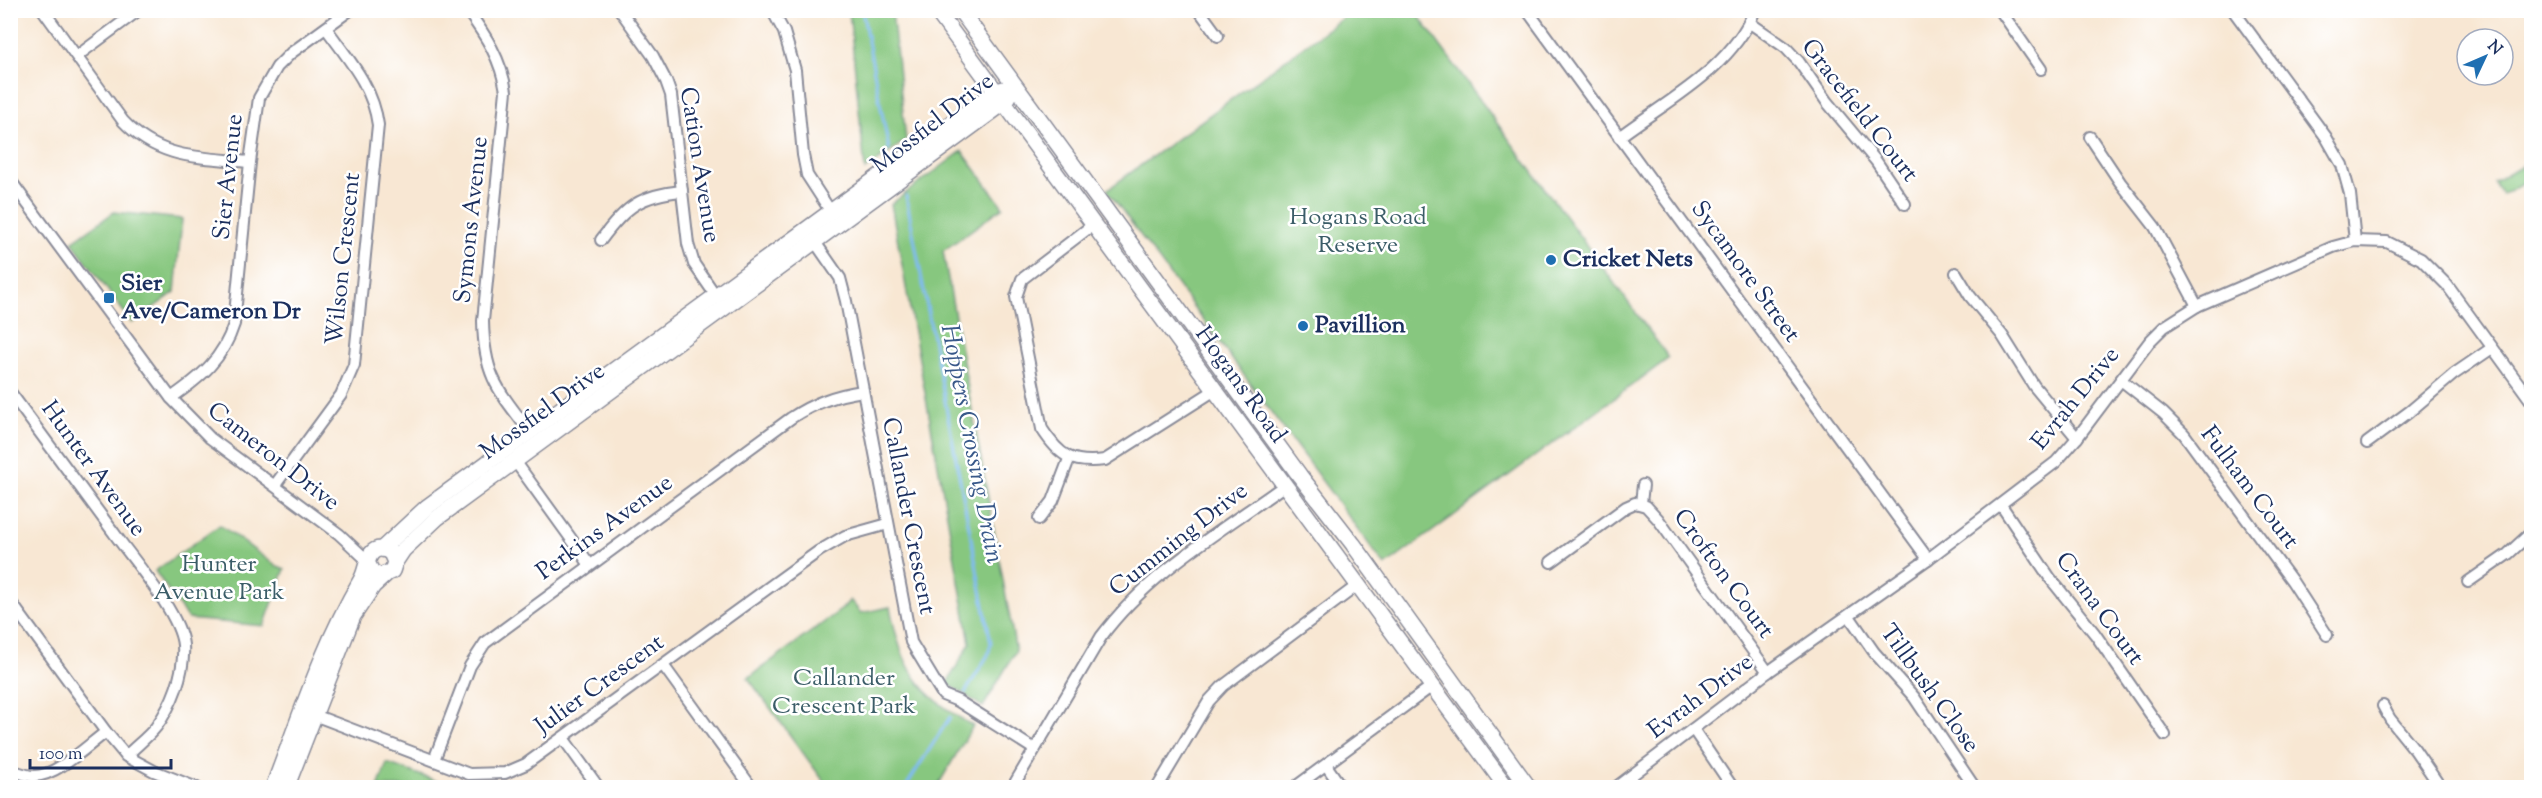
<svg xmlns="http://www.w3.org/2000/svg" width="2542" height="798" font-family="'Sorts Mill Goudy',serif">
	<rect width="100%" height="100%" fill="#fff"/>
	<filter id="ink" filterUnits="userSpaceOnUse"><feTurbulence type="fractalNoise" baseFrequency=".0167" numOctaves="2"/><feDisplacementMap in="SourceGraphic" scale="12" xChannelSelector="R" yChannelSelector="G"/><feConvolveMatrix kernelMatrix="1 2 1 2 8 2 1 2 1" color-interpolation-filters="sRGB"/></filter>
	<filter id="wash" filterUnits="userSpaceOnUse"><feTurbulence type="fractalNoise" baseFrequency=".008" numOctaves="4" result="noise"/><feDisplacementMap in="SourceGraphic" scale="24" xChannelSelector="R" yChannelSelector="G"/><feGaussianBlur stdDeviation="1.35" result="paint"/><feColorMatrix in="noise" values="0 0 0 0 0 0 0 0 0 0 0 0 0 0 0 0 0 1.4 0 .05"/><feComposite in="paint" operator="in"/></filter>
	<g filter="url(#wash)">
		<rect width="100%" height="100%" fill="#f8e7d3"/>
		<g fill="#87c77f" stroke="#517b6e" stroke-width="1.5">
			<polygon points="849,11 892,11 906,140 865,170"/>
			<polygon points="1352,11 1415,11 1669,358 1385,566 1107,190"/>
			<polygon points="962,151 1003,207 943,251 1016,651 983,707 947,683 970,643 891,204"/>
			<polygon points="2522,165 2530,178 2502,195 2494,182"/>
			<polygon points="114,212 182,219 175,292 132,323 72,242"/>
			<polygon points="220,525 275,565 285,569 264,626 188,619 155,571"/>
			<path d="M850,600L861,613L890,607C902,670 918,693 973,726L937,787H828L748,678L842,609Z"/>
			<polygon points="387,763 453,787 378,787"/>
		</g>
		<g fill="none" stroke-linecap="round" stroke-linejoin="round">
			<g stroke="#80bbf2" stroke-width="3">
				<polyline points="862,10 889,149"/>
				<polyline points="906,196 991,643 988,655 965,693"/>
				<polyline points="905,788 950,717"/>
			</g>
		</g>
	</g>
	<g filter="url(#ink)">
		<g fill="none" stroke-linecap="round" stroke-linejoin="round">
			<defs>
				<g id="street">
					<path d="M43,10L123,121C160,160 200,157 250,162"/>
					<path d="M467,10C486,36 501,59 506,91L483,321C484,376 498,390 530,432"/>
					<polyline points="620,10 653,56 666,81 671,95 688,244 694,264 716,296"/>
					<polyline points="772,10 784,32 795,70 803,155 807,175 831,212"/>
					<polyline points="1199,10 1218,36"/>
					<polyline points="1527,10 1928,559"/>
					<polyline points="2000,10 2041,69"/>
					<polyline points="2233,10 2326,137 2342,165 2350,194 2355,241"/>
					<polyline points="966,18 976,10"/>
					<polyline points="1750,23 1786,48 1799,62 1827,102 1876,161 1905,204"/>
					<polyline points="77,56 139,10"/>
					<path d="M1619,137C1668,100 1730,70 1755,10"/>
					<polyline points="2090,137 2120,182 2155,227 2197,306"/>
					<polyline points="10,180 171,398 210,438 339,534 368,561"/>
					<path d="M1094,224L1022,279L1016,297L1042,429C1060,457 1072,464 1105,460L1215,390"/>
					<path d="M601,240C626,206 641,195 682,191"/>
					<polyline points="815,242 840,278 846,301 911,642 943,695 958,701 1034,749"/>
					<polyline points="1956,273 1970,296 2002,335 2034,386 2077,438"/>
					<polyline points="2121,380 2163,413 2184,434 2292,581 2327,635"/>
					<path d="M10,392C45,439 79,486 114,533C133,560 180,613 183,645C185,673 172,705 156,727C148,737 136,746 126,756"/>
					<path d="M171,398C201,377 223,359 234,324L250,162L259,98L277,67L291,53L350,10"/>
					<polyline points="2367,443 2409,412 2454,374 2492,348"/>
					<polyline points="515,461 590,565"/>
					<path d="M275,485L341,395L354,365L378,125C373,86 348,59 326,28"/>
					<polyline points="1641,503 1643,485"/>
					<polyline points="2001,505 2050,578 2095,634 2165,735"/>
					<polyline points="1039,519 1053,501 1069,459"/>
					<polyline points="1551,562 1626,507 1635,503 1646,506 1658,519 1768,672"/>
					<polyline points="2468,582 2508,554 2532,532"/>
					<polyline points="10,601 106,732 126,756 154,771 197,788"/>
					<polyline points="1849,616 1874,652 1914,697 1975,788"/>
					<polyline points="663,665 752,788"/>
					<polyline points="2383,706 2390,719 2415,750 2441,788"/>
					<polyline points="314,715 469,774 505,773 526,764 819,551 845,536 888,524"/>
					<polyline points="1693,729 1733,788"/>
					<polyline points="563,738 599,788"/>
					<path d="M434,760L470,666L485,643L791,418C814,403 835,395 863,391"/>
					<polyline points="1326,765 1342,788"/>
					<path d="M10,770C18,772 26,776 33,776C56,777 88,745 106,732"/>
					<path d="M1012,788L1101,637C1148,573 1221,531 1285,485"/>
					<polyline points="1157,788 1209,701 1223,686 1358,585"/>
					<polyline points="1294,788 1432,686"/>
					<polyline points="1615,788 1768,672 1928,559 2056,462 2077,438 2150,341 2164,327 2197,306 2333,247 2355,241 2387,242 2421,259 2447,285 2532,402"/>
				</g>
				<g id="secondary">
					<polyline points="936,10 1507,788"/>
					<polyline points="960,10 1300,476 1353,544 1529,788"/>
					<polyline points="382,549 427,507 996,91 1004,89"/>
					<polyline points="395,562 403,550 437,518 1005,102 1009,96"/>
					<path d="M273,788C300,717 323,645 361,580C366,572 366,561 371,554C376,547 385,548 391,553L395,562L392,571L380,576L372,572L368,564"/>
					<polyline points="286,788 353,616 373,586 385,575"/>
				</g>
			</defs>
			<use href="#street" stroke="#8a8b98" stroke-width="14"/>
			<use href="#secondary" stroke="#8a8b98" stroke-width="18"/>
			<use href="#street" stroke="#fff" stroke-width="10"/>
			<use href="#secondary" stroke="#fff" stroke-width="15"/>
		</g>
	</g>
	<g fill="#1f6fb2" stroke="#fff" stroke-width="2">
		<circle cx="1551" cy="260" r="6"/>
		<rect x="103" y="292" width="12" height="12" rx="3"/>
		<circle cx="1303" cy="326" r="6"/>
	</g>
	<g text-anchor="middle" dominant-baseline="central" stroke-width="5" stroke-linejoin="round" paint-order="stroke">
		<g font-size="24" fill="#1b2f5e" stroke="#fff">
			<text transform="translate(1859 111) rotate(52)">Gracefield Court</text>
			<text transform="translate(933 124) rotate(-38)">Mossfiel Drive</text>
			<text transform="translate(699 165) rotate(81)">Cation Avenue</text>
			<text transform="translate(229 177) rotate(-84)">Sier Avenue</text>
			<text transform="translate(472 220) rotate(-84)">Symons Avenue</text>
			<text transform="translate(344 259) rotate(-84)">Wilson Crescent</text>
			<text transform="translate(1745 272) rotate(54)">Sycamore Street</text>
			<text transform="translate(1240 385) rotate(54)">Hogans Road</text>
			<text transform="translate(2076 399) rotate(-51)">Evrah Drive</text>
			<text transform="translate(543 412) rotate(-36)">Mossfiel Drive</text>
			<text transform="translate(273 457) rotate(38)">Cameron Drive</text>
			<text transform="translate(93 469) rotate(54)">Hunter Avenue</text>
			<text transform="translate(2249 488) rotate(53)">Fulham Court</text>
			<text transform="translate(908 516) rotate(79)">Callander Crescent</text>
			<text transform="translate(605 528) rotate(-36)">Perkins Avenue</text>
			<text transform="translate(1179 540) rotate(-38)">Cumming Drive</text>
			<text transform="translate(1723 574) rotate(54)">Crofton Court</text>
			<text transform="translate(2099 609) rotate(54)">Crana Court</text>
			<text transform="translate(600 685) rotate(-36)">Julier Crescent</text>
			<text transform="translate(1929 689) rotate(54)">Tillbush Close</text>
			<text transform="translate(1701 697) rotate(-37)">Evrah Drive</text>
		</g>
		<g font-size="24" fill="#3b5d68" stroke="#fff">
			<text x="1358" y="218">Hogans Road<tspan x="1358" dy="28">Reserve</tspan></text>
			<text x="219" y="565">Hunter<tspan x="219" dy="28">Avenue Park</tspan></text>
			<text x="844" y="679">Callander<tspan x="844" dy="28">Crescent Park</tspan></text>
		</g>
		<g font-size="24" font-weight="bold" fill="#1b2f5e" stroke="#fff" text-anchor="start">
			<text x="1563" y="260">Cricket Nets</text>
			<text x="121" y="284">Sier<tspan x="121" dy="28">Ave/Cameron Dr</tspan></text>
			<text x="1315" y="326">Pavillion</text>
		</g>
		<g font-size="26" font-style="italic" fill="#39598a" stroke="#fff">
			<text transform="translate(971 444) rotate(79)">Hoppers Crossing Drain</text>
		</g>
	</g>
	<rect width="2542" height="798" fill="none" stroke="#fff" stroke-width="36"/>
	<g transform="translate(2485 57) rotate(46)"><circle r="28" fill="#ffffff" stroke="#a4acbf" stroke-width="1.5"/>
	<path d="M0-4.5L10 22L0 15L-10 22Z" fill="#1f6fb2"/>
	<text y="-9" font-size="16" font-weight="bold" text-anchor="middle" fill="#1b2f5e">N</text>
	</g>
	<path d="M30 759v9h141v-9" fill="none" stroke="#1b2f5e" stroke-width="3"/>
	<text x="39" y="759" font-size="18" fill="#1b2f5e" stroke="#ffffff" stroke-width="4.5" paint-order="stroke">100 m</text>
</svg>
